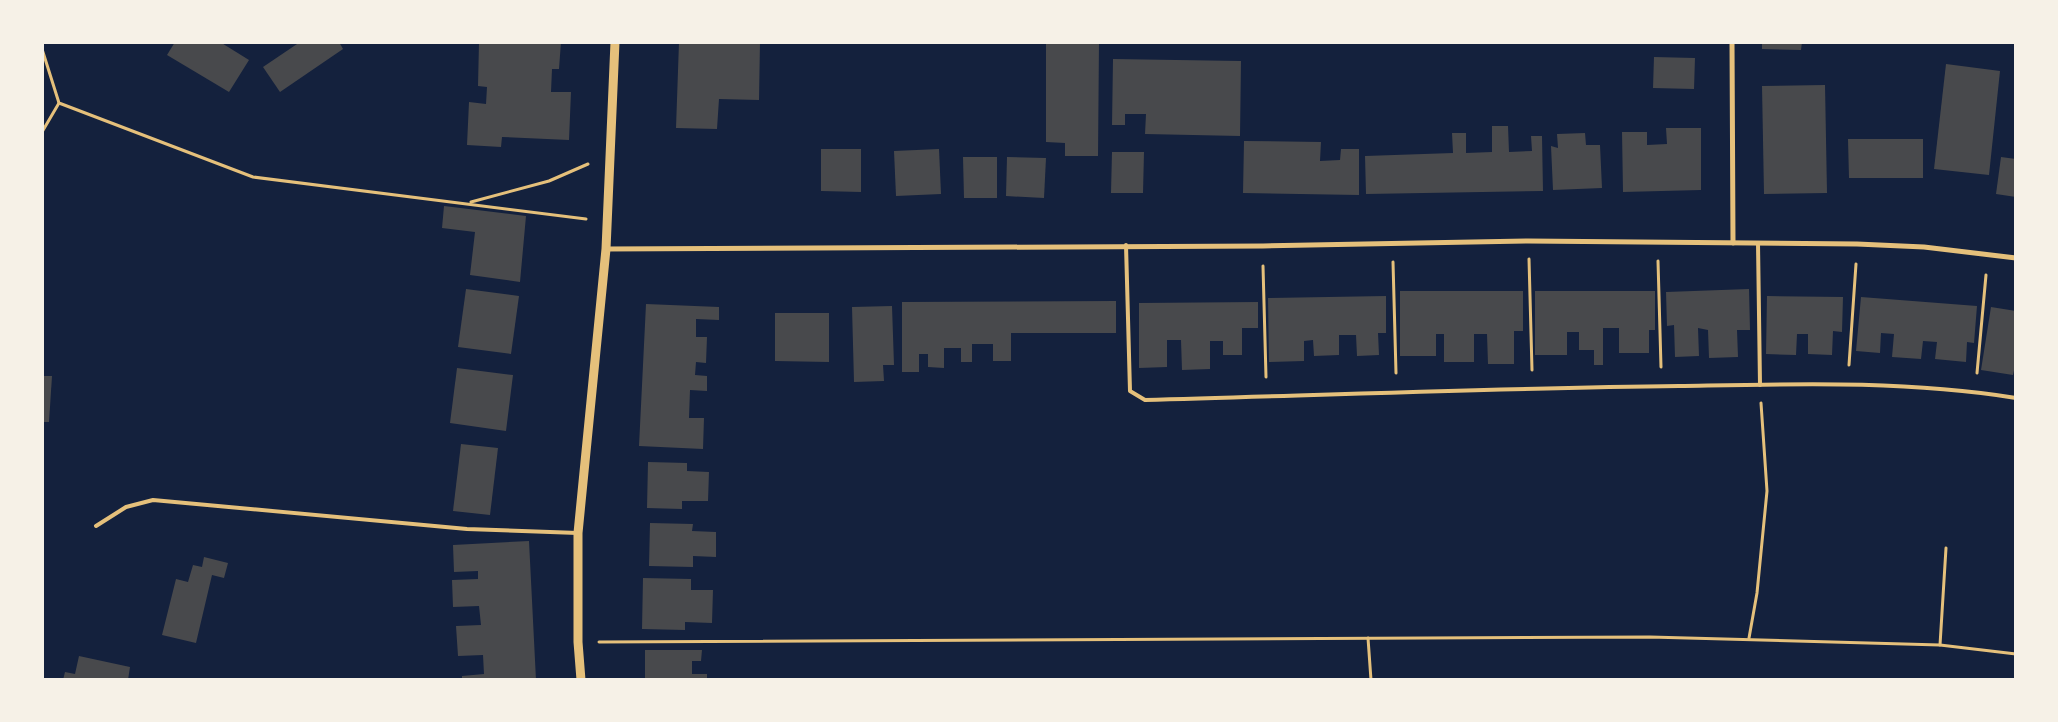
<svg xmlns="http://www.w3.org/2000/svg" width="2058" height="722" font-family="Raleway,sans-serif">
	<rect width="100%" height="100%" fill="#14213d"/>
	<g fill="#48494c">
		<polygon points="175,42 220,42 249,60 229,92 167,55"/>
		<polygon points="300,42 339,42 343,49 280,92 263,67"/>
		<polygon points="479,42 561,42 559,69 552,69 551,92 571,92 569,140 502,137 501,147 467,145 469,102 486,104 487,87 478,86"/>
		<polygon points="679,42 760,42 759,100 719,99 717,129 676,128"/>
		<polygon points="1046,42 1099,42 1098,156 1065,156 1065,143 1046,142"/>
		<polygon points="1762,42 1802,42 1801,50 1762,49"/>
		<polygon points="1654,57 1695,58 1694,89 1653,88"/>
		<polygon points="1113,59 1241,61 1240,136 1145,134 1146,114 1125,114 1125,125 1112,125"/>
		<polygon points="1946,64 2000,71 1989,175 1934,169"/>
		<polygon points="1825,85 1827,193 1764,194 1762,86"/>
		<polygon points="1492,126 1508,126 1509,152 1532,151 1531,136 1542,136 1543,191 1366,194 1365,156 1453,153 1452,133 1466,133 1466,153 1492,152"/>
		<polygon points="1666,128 1701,128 1701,190 1623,192 1622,132 1647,132 1647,145 1667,144"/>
		<polygon points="1585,133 1586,145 1600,145 1602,188 1553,190 1551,146 1558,148 1557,134"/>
		<polygon points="1848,139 1923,139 1923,178 1849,178"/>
		<polygon points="1244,141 1321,142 1320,161 1340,160 1341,149 1359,149 1359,195 1243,193"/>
		<polygon points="821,149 861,149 861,192 821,191"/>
		<polygon points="939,149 941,194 896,196 894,151"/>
		<polygon points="1112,152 1144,152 1143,193 1111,193"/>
		<polygon points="963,157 997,157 997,198 964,198"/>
		<polygon points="1007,157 1046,158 1044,198 1006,196"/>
		<polygon points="2001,157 2016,159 2016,197 1996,194"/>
		<polygon points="444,206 526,216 520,282 470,275 475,232 442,228"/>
		<polygon points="466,289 519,296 511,354 458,347"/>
		<polygon points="1749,289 1750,330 1737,330 1738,357 1709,358 1708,330 1698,328 1699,356 1675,357 1674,325 1667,326 1666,292"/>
		<polygon points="1400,291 1523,291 1523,331 1514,331 1514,364 1488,364 1487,334 1474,334 1474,362 1444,362 1444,334 1436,334 1436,356 1400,356"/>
		<polygon points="1535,291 1655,291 1655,330 1649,330 1649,353 1619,353 1619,328 1603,328 1603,365 1594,365 1594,350 1579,350 1579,332 1567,332 1567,355 1535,355"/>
		<polygon points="1386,296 1386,333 1378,333 1379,355 1357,356 1356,335 1339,335 1339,355 1314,356 1313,340 1304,341 1304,361 1269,362 1268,298"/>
		<polygon points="1767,296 1843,297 1842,332 1833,331 1832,355 1808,354 1808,334 1797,334 1796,355 1766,354"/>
		<polygon points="1861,297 1977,306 1974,343 1967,342 1966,362 1935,359 1937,342 1923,341 1921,359 1892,357 1894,334 1881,333 1880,353 1856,351"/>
		<polygon points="1116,301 1116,333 1011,333 1011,361 993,361 993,344 972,344 972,362 961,362 961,348 944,348 944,368 928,367 928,354 919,354 919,372 902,372 902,302"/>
		<polygon points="1258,302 1258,328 1242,328 1242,355 1223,355 1223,341 1210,341 1210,369 1182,370 1181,340 1167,340 1167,367 1139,368 1139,303"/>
		<polygon points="646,304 719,307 719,320 696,319 696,337 707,337 706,363 696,362 695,375 707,376 707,391 690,390 689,418 704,418 703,449 639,446"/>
		<polygon points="892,306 894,365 883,365 884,381 854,382 852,307"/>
		<polygon points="1991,307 2016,311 2016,361 2013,375 1981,370"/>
		<polygon points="775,313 829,313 829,362 775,361"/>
		<polygon points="457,368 513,375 506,431 450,423"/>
		<polygon points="42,376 52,376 49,422 42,422"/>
		<polygon points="461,444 498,448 490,515 453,511"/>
		<polygon points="648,462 687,463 687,471 709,472 708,501 682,501 682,509 647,508"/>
		<polygon points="650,523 693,524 692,531 716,532 716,557 693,556 693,567 649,566"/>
		<polygon points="529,541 536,680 462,680 462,676 484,674 483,655 458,656 456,626 481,625 479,606 453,607 452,580 478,579 478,571 454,572 453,545"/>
		<polygon points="204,557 228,563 224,578 212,575 196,643 162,635 176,579 188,582 193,565 202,567"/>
		<polygon points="643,578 691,579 691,590 713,590 712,623 685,622 685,630 642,629"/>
		<polygon points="645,650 702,650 701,661 692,661 692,674 707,674 707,680 645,680"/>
		<polygon points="79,656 130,667 128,680 63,680 65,672 75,674"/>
	</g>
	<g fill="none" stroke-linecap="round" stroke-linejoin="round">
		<g stroke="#e5c07b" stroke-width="3">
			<polyline points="42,49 59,103 253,177 586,219"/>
			<polyline points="42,132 59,103"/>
			<polyline points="471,202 549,181 588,164"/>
			<polyline points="42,224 42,238"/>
			<polyline points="1529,259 1532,370"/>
			<polyline points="1658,261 1661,367"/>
			<polyline points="1393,262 1396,373"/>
			<polyline points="1263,266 1266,377"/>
			<polyline points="1849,365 1856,264"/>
			<polyline points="1977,373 1986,275"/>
			<polyline points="1368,638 1371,680"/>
			<polyline points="1749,638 1757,593 1767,491 1761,403"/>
			<polyline points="599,642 1650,637 1940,645 2016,654"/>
			<polyline points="1940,645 1946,548"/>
		</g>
		<g stroke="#e5c07b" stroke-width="4">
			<polyline points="1758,243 1760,385"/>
			<path d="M1126,245L1130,391L1145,400C1323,395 1501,388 1679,386C1792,384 1904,380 2016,398"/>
			<polyline points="96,526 126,507 153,500 467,529 578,533"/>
		</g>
		<g stroke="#e5c07b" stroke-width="5">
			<polyline points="1732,42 1733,243"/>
			<polyline points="606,249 1263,246 1528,241 1857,244 1924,247 2016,258"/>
		</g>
		<polyline stroke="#e5c07b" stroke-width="9" points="581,680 578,642 578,533 606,249 615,42"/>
	</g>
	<rect width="2058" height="722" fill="none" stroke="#f6f1e7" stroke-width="88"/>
</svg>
